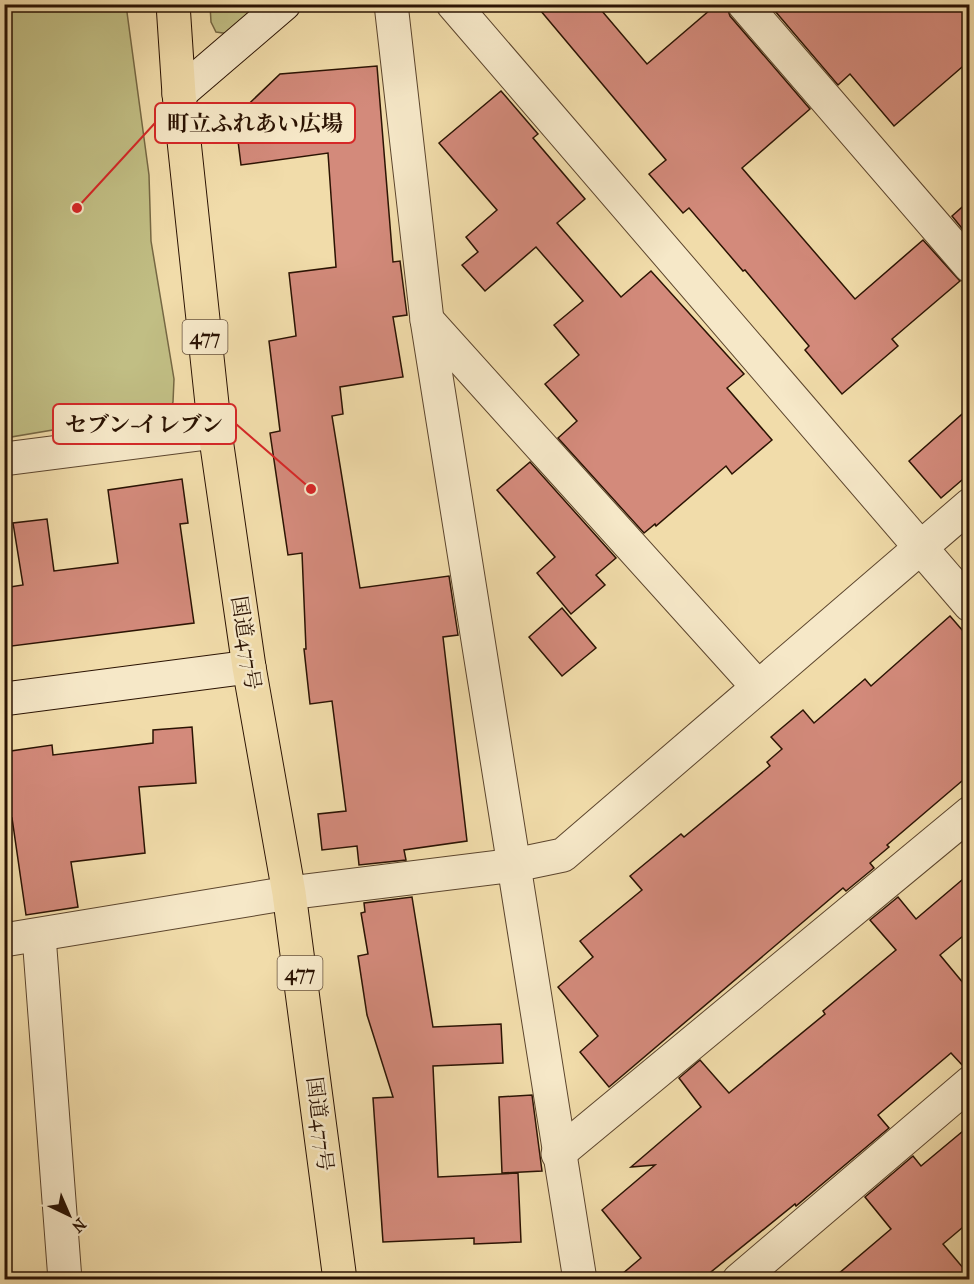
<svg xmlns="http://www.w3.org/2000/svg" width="974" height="1284" font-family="'IM FELL French Canon','Noto Serif JP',serif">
	<rect width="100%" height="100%" fill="#f1dcaa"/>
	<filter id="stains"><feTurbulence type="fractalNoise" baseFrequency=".00333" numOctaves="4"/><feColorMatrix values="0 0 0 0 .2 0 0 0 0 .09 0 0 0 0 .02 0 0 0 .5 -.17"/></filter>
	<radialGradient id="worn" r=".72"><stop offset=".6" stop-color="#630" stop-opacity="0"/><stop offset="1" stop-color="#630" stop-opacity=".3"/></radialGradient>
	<g fill="#c1be84" stroke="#766844" stroke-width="1.5">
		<polygon points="5,4 126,5 149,175 151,241 174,379 173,402 167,414 151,418 118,419 5,438"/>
		<polygon points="210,5 273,5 237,35 216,32 211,22"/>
	</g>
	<g fill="#d38a7b" stroke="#2b1303" stroke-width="1.5">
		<polygon points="535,4 596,4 647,64 717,4 726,4 730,16 810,109 742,168 855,299 923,240 960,281 892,339 898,346 842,394 805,350 809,346 745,270 743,271 689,208 683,213 649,174 666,160"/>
		<polygon points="769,4 969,4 969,61 894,126 850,74 838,85"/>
		<polygon points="377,66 393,262 400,261 407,315 393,317 403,377 340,387 343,414 332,416 360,588 449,576 458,635 443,637 467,841 404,850 406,860 359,865 357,846 322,850 318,814 346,811 332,701 310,704 304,649 306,649 302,553 288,555 270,433 280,431 269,341 296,336 289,273 336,267 328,153 241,165 235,117 280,74"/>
		<polygon points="501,91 538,134 533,138 585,199 557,223 621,297 651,271 744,374 727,388 772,440 732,474 726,466 656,526 655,524 644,533 558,438 577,421 545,384 579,355 554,325 583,301 536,247 485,291 462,265 478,252 466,237 497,210 439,143"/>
		<polygon points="969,201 969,237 952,216"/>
		<polygon points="969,408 969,474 941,498 909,461"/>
		<polygon points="530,462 616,558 596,575 605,585 571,614 537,573 555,557 497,490"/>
		<polygon points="182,479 188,523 180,524 194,623 4,647 4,588 23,585 13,523 47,519 54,571 118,563 108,490"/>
		<polygon points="562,608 596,648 562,676 529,637"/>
		<polygon points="950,616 969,638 969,775 887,845 889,847 870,863 874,868 846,891 843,888 609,1087 580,1052 598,1036 558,987 593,957 580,941 642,890 630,876 681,834 684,837 770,766 767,762 782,749 771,737 803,710 814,723 865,679 871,686"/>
		<polygon points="192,727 196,783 139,787 145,853 71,862 78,907 26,915 12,818 8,818 4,798 4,752 52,745 53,755 153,743 153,730"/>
		<polygon points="969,874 969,931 940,955 969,990 969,1065 963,1066 951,1053 878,1115 889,1128 796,1206 795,1204 701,1280 615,1280 641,1258 602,1210 655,1165 631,1167 701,1107 679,1078 700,1060 729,1093 825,1014 823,1011 896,950 870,920 898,897 916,919"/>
		<polygon points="412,897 433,1027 501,1024 503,1063 433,1066 438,1177 518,1173 521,1242 474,1244 474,1238 383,1242 373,1098 393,1097 367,1015 358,956 368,954 361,913 365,912 364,903"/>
		<polygon points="532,1095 542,1171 502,1173 499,1097"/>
		<polygon points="969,1126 969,1222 943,1244 969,1275 969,1280 831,1280 891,1229 865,1197 913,1156 921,1166"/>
	</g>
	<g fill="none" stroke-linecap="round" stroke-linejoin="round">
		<defs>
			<g id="street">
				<polyline points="391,4 427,320 580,1280"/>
				<polyline points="453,4 970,605"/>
				<polyline points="744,4 970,266"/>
				<polyline points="427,320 758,687"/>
				<polyline points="4,459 215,432"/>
				<polyline points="39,936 65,1280"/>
				<polyline points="4,940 289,893 515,865 563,855 970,505"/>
				<polyline points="558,1154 970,813"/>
				<polyline points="739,1280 970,1083"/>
			</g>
			<g id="secondary">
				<polyline points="179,94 284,4"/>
				<polyline points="4,699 249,667"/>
			</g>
			<polyline id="highway" points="173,4 179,94 215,432 249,667 289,893 340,1280"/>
		</defs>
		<use href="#street" stroke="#5c452d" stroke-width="35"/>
		<use href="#secondary" stroke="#2b1303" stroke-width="35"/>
		<use href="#highway" stroke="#2b1303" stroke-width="35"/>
		<use href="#street" stroke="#f6e8c8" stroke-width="33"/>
		<use href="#secondary" stroke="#f6e8c8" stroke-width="33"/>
		<use href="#highway" stroke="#f1dcaa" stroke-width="33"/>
	</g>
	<g text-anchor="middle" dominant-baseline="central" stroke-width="5" stroke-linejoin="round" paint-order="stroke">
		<g fill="#f6e8c8" stroke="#68533e" stroke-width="1.5">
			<rect x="182.5" y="320" width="45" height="34" rx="4.5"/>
			<rect x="277.5" y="956" width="45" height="34" rx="4.5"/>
		</g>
		<g font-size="20" font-weight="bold" fill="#2b1303">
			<text x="205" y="337">477</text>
			<text x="300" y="973">477</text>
		</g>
		<g font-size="21" fill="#2b1303" stroke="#f6e8c8">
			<text transform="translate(246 643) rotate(81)">国道477号</text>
			<text transform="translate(320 1124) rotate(83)">国道477号</text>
		</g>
	</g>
	<path fill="none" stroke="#d62828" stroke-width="2" d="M77 208L155 123M311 489L236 424"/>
	<g fill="#d62828" stroke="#f6e8c8" stroke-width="2">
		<circle cx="77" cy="208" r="6"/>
		<circle cx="311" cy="489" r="6"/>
	</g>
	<g fill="#f6e8c8" stroke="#d62828" stroke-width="2">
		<rect x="155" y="103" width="200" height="40" rx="6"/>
		<rect x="53" y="404" width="183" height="40" rx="6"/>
	</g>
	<g font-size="22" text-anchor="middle" font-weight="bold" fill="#2b1303">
		<text x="255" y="131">町立ふれあい広場</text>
		<text x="144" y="432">セブン-イレブン</text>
	</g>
	<rect width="974" height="1284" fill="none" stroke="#f1dcaa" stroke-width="24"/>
	<rect x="6" y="6" width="962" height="1272" fill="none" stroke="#2b1303" stroke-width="3"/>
	<rect x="12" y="12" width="950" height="1260" fill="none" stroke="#2b1303" stroke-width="1.5"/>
	<g transform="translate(69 1215) rotate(136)" stroke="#f6e8c8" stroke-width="4.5" paint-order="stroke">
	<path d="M0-4.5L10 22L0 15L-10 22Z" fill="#2b1303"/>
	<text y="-9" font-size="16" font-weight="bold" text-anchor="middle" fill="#2b1303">N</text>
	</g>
	<rect width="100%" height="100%" filter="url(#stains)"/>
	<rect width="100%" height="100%" fill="url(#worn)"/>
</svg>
